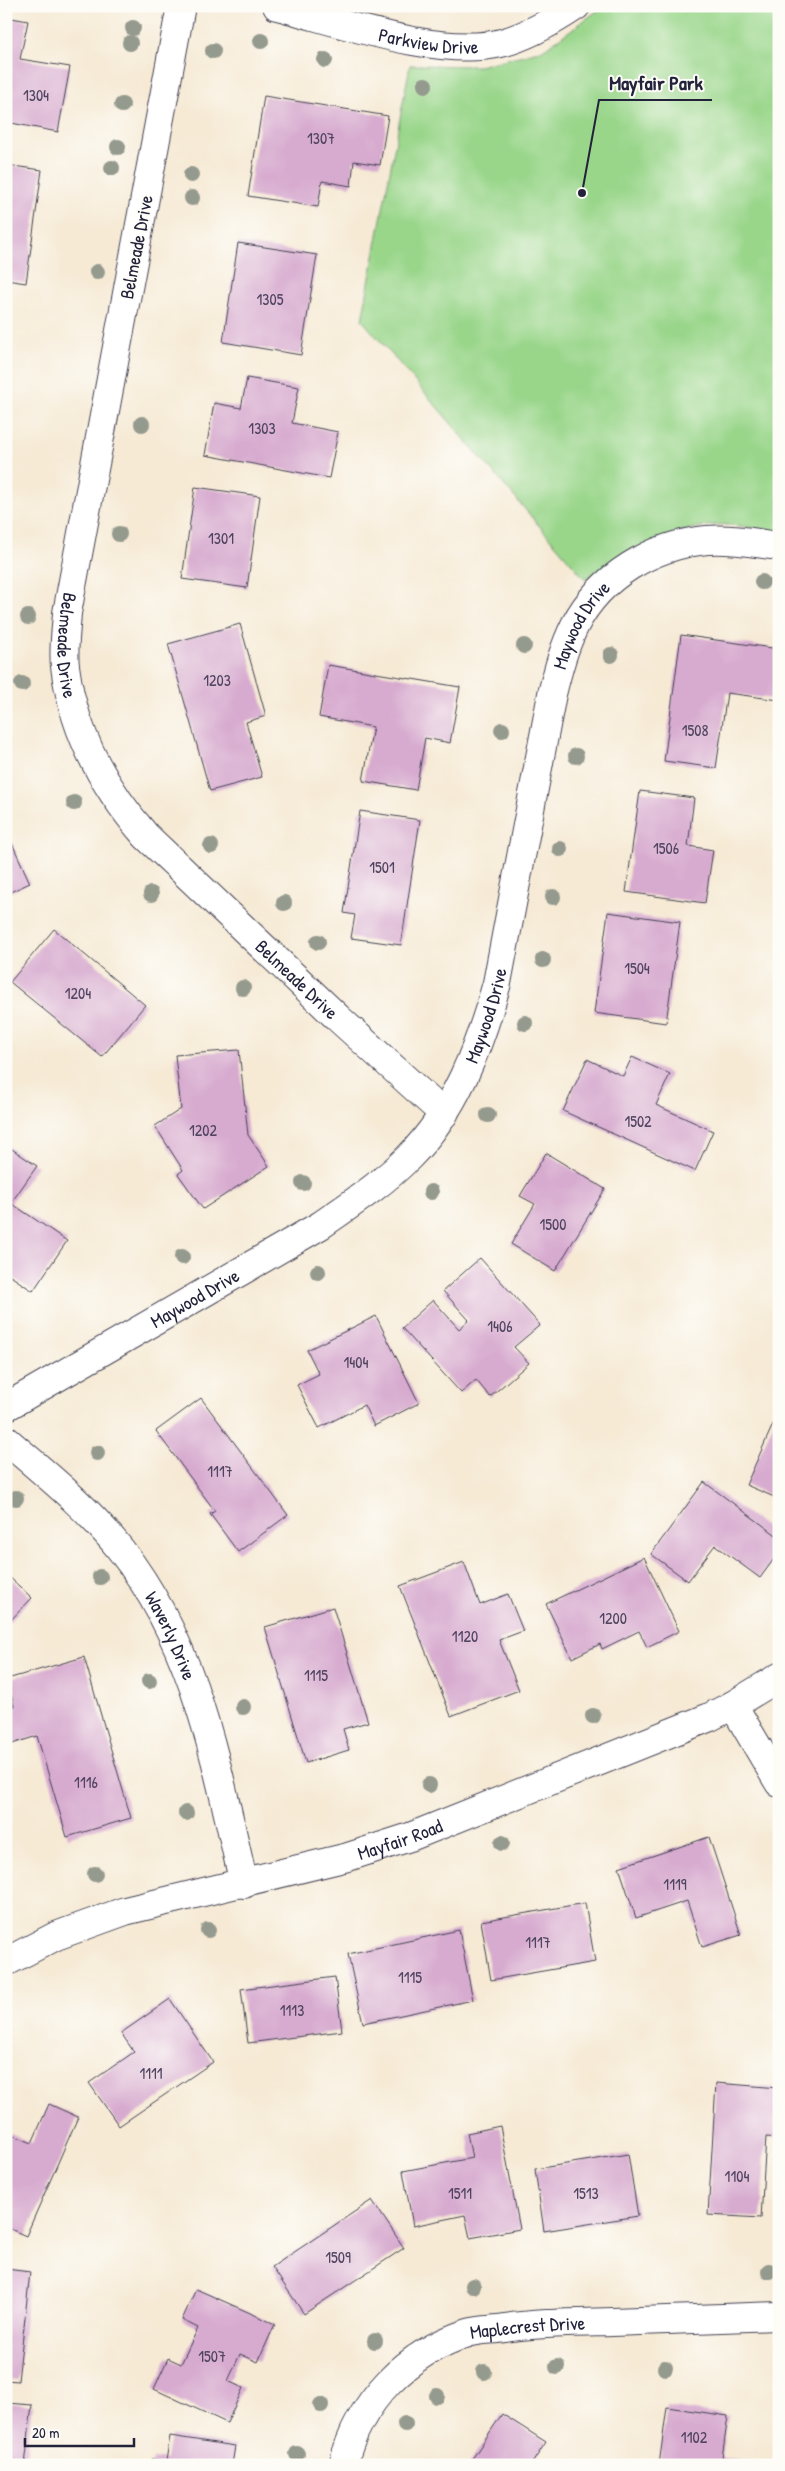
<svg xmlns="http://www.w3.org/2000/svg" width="785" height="2471" font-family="'Patrick Hand',sans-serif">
	<rect width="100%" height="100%" fill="#fdfcf7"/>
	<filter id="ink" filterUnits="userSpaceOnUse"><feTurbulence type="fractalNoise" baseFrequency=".02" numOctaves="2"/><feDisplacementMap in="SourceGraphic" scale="10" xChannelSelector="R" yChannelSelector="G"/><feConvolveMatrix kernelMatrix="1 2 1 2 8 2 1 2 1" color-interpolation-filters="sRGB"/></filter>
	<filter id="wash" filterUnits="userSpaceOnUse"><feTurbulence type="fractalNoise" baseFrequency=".0096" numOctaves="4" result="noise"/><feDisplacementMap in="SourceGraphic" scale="20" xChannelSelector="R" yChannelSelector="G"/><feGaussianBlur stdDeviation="1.12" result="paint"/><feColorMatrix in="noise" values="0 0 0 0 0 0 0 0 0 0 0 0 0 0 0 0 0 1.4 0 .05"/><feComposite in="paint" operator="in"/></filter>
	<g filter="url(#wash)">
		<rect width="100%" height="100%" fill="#f6ead5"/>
		<path fill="#99d68a" stroke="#5e7c62" d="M604,6H779V532C760,530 733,523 714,525C667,530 625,554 585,579L362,320L410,65L479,66L543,50Z"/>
		<g id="blocks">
			<g fill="#d7aacf">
				<polygon points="6,17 28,21 20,59 70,67 58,132 6,122"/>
				<polygon points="264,96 388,116 380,165 354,161 351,186 322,181 318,207 248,196"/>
				<polygon points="6,165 42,170 26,283 6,280"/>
				<polygon points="238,243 317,255 301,355 223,342"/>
				<polygon points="247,378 299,387 292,423 338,432 329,478 205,455 214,403 241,408"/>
				<polygon points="195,487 260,496 247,588 182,579"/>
				<polygon points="240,624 266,716 246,722 262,777 210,791 168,644"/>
				<polygon points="681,635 779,649 779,700 727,693 716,768 664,761"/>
				<polygon points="328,665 460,687 450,743 425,738 416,790 363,781 373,727 319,717"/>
				<polygon points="640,791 694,798 688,846 713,850 705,903 626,892"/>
				<polygon points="360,811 420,820 401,945 351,938 355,915 344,913"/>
				<polygon points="6,830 30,883 6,894"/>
				<polygon points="608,912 680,922 666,1023 594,1013"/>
				<polygon points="54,929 145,1005 102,1057 10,982"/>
				<polygon points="239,1050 248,1135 269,1166 203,1209 178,1174 183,1170 155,1126 181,1109 175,1055"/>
				<polygon points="632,1057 670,1074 656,1105 713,1131 695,1171 563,1111 587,1059 623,1076"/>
				<polygon points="6,1145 37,1166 11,1203 67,1241 33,1291 6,1273"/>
				<polygon points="546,1153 605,1189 555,1271 511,1244 535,1204 520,1196"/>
				<polygon points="480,1258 540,1325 514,1347 529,1363 490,1397 476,1380 461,1393 402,1328 433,1300 459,1329 469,1320 443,1291"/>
				<polygon points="376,1316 419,1403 374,1426 364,1405 319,1428 297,1385 319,1374 307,1350"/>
				<polygon points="201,1398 288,1515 238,1552 210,1514 215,1511 156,1431"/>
				<polygon points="779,1411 779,1499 746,1485"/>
				<polygon points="704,1482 779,1537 779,1552 760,1578 715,1545 688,1581 651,1554"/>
				<polygon points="644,1557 679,1631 647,1647 639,1631 602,1649 600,1644 572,1658 546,1604"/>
				<polygon points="464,1562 480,1605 508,1594 523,1631 499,1640 519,1690 451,1716 400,1586"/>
				<polygon points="6,1574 32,1598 6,1625"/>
				<polygon points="333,1607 368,1722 343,1729 349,1750 306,1763 265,1627"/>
				<polygon points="84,1657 131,1818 67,1837 37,1736 6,1746 6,1708 14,1706 7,1679"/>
				<polygon points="709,1837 741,1935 702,1947 687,1901 636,1918 619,1867"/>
				<polygon points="585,1903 595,1962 491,1980 481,1921"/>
				<polygon points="459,1930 473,2000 363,2023 348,1954"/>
				<polygon points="335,1977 342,2031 248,2043 241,1989"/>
				<polygon points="170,1999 213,2062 119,2126 89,2083 134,2052 121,2033"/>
				<polygon points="716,2083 779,2088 779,2138 766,2137 761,2218 708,2215"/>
				<polygon points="49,2104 78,2117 26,2236 6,2227 6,2132 32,2143"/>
				<polygon points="500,2126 520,2229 470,2238 465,2215 413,2226 403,2171 472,2158 467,2133"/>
				<polygon points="628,2154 638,2216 544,2231 535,2169"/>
				<polygon points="372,2200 404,2248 304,2314 272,2267"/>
				<polygon points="6,2269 30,2272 18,2381 6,2380"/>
				<polygon points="196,2289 275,2324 258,2362 240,2354 228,2381 243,2388 227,2423 154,2389 168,2358 181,2364 198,2328 182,2320"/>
				<polygon points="6,2403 32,2405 25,2465 6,2465"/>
				<polygon points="667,2407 728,2416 722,2458 750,2462 749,2465 659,2465"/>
				<polygon points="502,2414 546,2442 531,2465 468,2465"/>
				<polygon points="170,2436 235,2446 232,2465 151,2465 152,2459 166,2461"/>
			</g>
		</g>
	</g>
	<g filter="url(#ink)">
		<use href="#blocks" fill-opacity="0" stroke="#424052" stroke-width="1"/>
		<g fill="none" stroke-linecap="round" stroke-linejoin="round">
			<defs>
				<g id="minor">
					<path id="s1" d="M181,6L67,613C66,630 63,649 65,666C73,730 104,788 146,836L338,1018L444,1114"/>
					<path id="s2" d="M277,6C340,22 438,58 501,43C525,37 555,20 576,6"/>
					<path id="s3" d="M6,1407L321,1225C351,1204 382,1184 408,1158C456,1110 479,1047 497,983L552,694C558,670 564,647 575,625C600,576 653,545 707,540C731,538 755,543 779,546"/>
					<path id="s4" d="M6,1440C47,1475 88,1508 121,1550C198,1649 216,1765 244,1884"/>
					<polyline points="733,1705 779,1783"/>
					<path id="s5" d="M6,1962L56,1936L125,1911L348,1857L410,1837L710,1717L733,1705L779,1677"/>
					<path id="s6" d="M343,2465C359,2401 406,2353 468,2333C477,2330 488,2330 498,2329C536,2323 573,2323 612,2322C667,2320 723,2318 779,2316"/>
				</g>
			</defs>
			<use href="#minor" stroke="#424052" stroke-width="30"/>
			<use href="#minor" stroke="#fff" stroke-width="28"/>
		</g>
		<g fill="#959a8e">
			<circle cx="133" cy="28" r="8"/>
			<circle cx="261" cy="41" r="8"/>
			<circle cx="130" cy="43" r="8"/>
			<circle cx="213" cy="51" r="8"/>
			<circle cx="325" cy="60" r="8"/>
			<circle cx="425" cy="85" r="8"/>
			<circle cx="122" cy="105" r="8"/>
			<circle cx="118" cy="147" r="8"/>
			<circle cx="112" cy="168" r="8"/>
			<circle cx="191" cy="175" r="8"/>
			<circle cx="192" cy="198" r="8"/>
			<circle cx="97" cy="272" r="8"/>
			<circle cx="142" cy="424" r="8"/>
			<circle cx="119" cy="534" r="8"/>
			<circle cx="762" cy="582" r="8"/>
			<circle cx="28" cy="617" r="8"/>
			<circle cx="524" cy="646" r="8"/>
			<circle cx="611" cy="655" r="8"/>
			<circle cx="22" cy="684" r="8"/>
			<circle cx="502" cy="730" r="8"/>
			<circle cx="576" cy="756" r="8"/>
			<circle cx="74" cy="803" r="8"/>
			<circle cx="211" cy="846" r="8"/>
			<circle cx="560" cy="849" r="8"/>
			<circle cx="151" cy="894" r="8"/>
			<circle cx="553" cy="897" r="8"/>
			<circle cx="284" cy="903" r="8"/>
			<circle cx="318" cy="942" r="8"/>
			<circle cx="543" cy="960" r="8"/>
			<circle cx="243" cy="988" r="8"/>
			<circle cx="525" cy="1023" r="8"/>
			<circle cx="488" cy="1115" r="8"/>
			<circle cx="303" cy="1183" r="8"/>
			<circle cx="431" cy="1192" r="8"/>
			<circle cx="182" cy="1257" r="8"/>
			<circle cx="318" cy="1272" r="8"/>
			<circle cx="97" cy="1453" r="8"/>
			<circle cx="16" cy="1498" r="8"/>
			<circle cx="100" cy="1577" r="8"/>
			<circle cx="149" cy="1681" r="8"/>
			<circle cx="243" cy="1707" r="8"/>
			<circle cx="593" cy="1716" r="8"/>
			<circle cx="429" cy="1785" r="8"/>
			<circle cx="186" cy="1813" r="8"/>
			<circle cx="502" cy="1843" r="8"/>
			<circle cx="95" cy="1874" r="8"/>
			<circle cx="208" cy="1930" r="8"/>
			<circle cx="769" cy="2271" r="8"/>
			<circle cx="473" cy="2286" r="8"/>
			<circle cx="375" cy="2341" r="8"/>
			<circle cx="557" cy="2367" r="8"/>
			<circle cx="665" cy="2368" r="8"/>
			<circle cx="484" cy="2372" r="8"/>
			<circle cx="437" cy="2396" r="8"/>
			<circle cx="321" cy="2405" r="8"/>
			<circle cx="405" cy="2424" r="8"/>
			<circle cx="297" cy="2454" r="8"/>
		</g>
	</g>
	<g text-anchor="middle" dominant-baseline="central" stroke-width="4" stroke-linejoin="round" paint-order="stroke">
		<g font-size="16" fill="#4f4460">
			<text x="36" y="95">1304</text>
			<text x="321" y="138">1307</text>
			<text x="270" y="299">1305</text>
			<text x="262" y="428">1303</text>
			<text x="221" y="538">1301</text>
			<text x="217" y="680">1203</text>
			<text x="695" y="730">1508</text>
			<text x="666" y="848">1506</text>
			<text x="382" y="867">1501</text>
			<text x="637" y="968">1504</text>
			<text x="78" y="993">1204</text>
			<text x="638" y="1121">1502</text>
			<text x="203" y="1130">1202</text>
			<text x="553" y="1224">1500</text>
			<text x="500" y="1326">1406</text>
			<text x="356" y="1362">1404</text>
			<text x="220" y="1471">1117</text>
			<text x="613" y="1618">1200</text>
			<text x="465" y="1636">1120</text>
			<text x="316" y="1675">1115</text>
			<text x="86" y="1782">1116</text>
			<text x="675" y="1884">1119</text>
			<text x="538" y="1942">1117</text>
			<text x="410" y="1977">1115</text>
			<text x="292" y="2010">1113</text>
			<text x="151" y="2073">1111</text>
			<text x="737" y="2176">1104</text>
			<text x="460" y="2193">1511</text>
			<text x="586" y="2193">1513</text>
			<text x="338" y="2257">1509</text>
			<text x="212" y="2356">1507</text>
			<text x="694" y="2437">1102</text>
		</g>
		<g font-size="19" fill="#22223b" stroke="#fdfcf7">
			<text stroke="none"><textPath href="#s2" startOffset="156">Parkview Drive</textPath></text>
			<text transform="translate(136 247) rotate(-79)">Belmeade Drive</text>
			<text stroke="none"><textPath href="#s3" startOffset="1042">Maywood Drive</textPath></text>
			<text stroke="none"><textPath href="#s1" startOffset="650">Belmeade Drive</textPath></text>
			<text stroke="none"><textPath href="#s1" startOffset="1070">Belmeade Drive</textPath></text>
			<text stroke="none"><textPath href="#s3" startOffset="638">Maywood Drive</textPath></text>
			<text stroke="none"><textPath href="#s3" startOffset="218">Maywood Drive</textPath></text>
			<text stroke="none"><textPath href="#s4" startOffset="259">Waverly Drive</textPath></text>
			<text stroke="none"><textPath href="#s5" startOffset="414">Mayfair Road</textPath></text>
			<text stroke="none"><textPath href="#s6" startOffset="250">Maplecrest Drive</textPath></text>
		</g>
	</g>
	<path fill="none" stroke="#22223b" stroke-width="2" d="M582 193L599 100H712"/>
	<circle fill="#22223b" stroke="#fdfcf7" stroke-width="2" cx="582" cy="193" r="5"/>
	<g font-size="20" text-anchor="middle" font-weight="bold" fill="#22223b" stroke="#fdfcf7" stroke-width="4" stroke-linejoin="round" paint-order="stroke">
		<text x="656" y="90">Mayfair Park</text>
	</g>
	<rect width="785" height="2471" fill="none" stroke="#fdfcf7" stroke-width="25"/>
	<path d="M25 2438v8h109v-8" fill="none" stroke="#22223b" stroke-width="2.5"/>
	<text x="32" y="2438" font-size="15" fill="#22223b" stroke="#fdfcf7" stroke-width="4" paint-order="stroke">20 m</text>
</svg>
